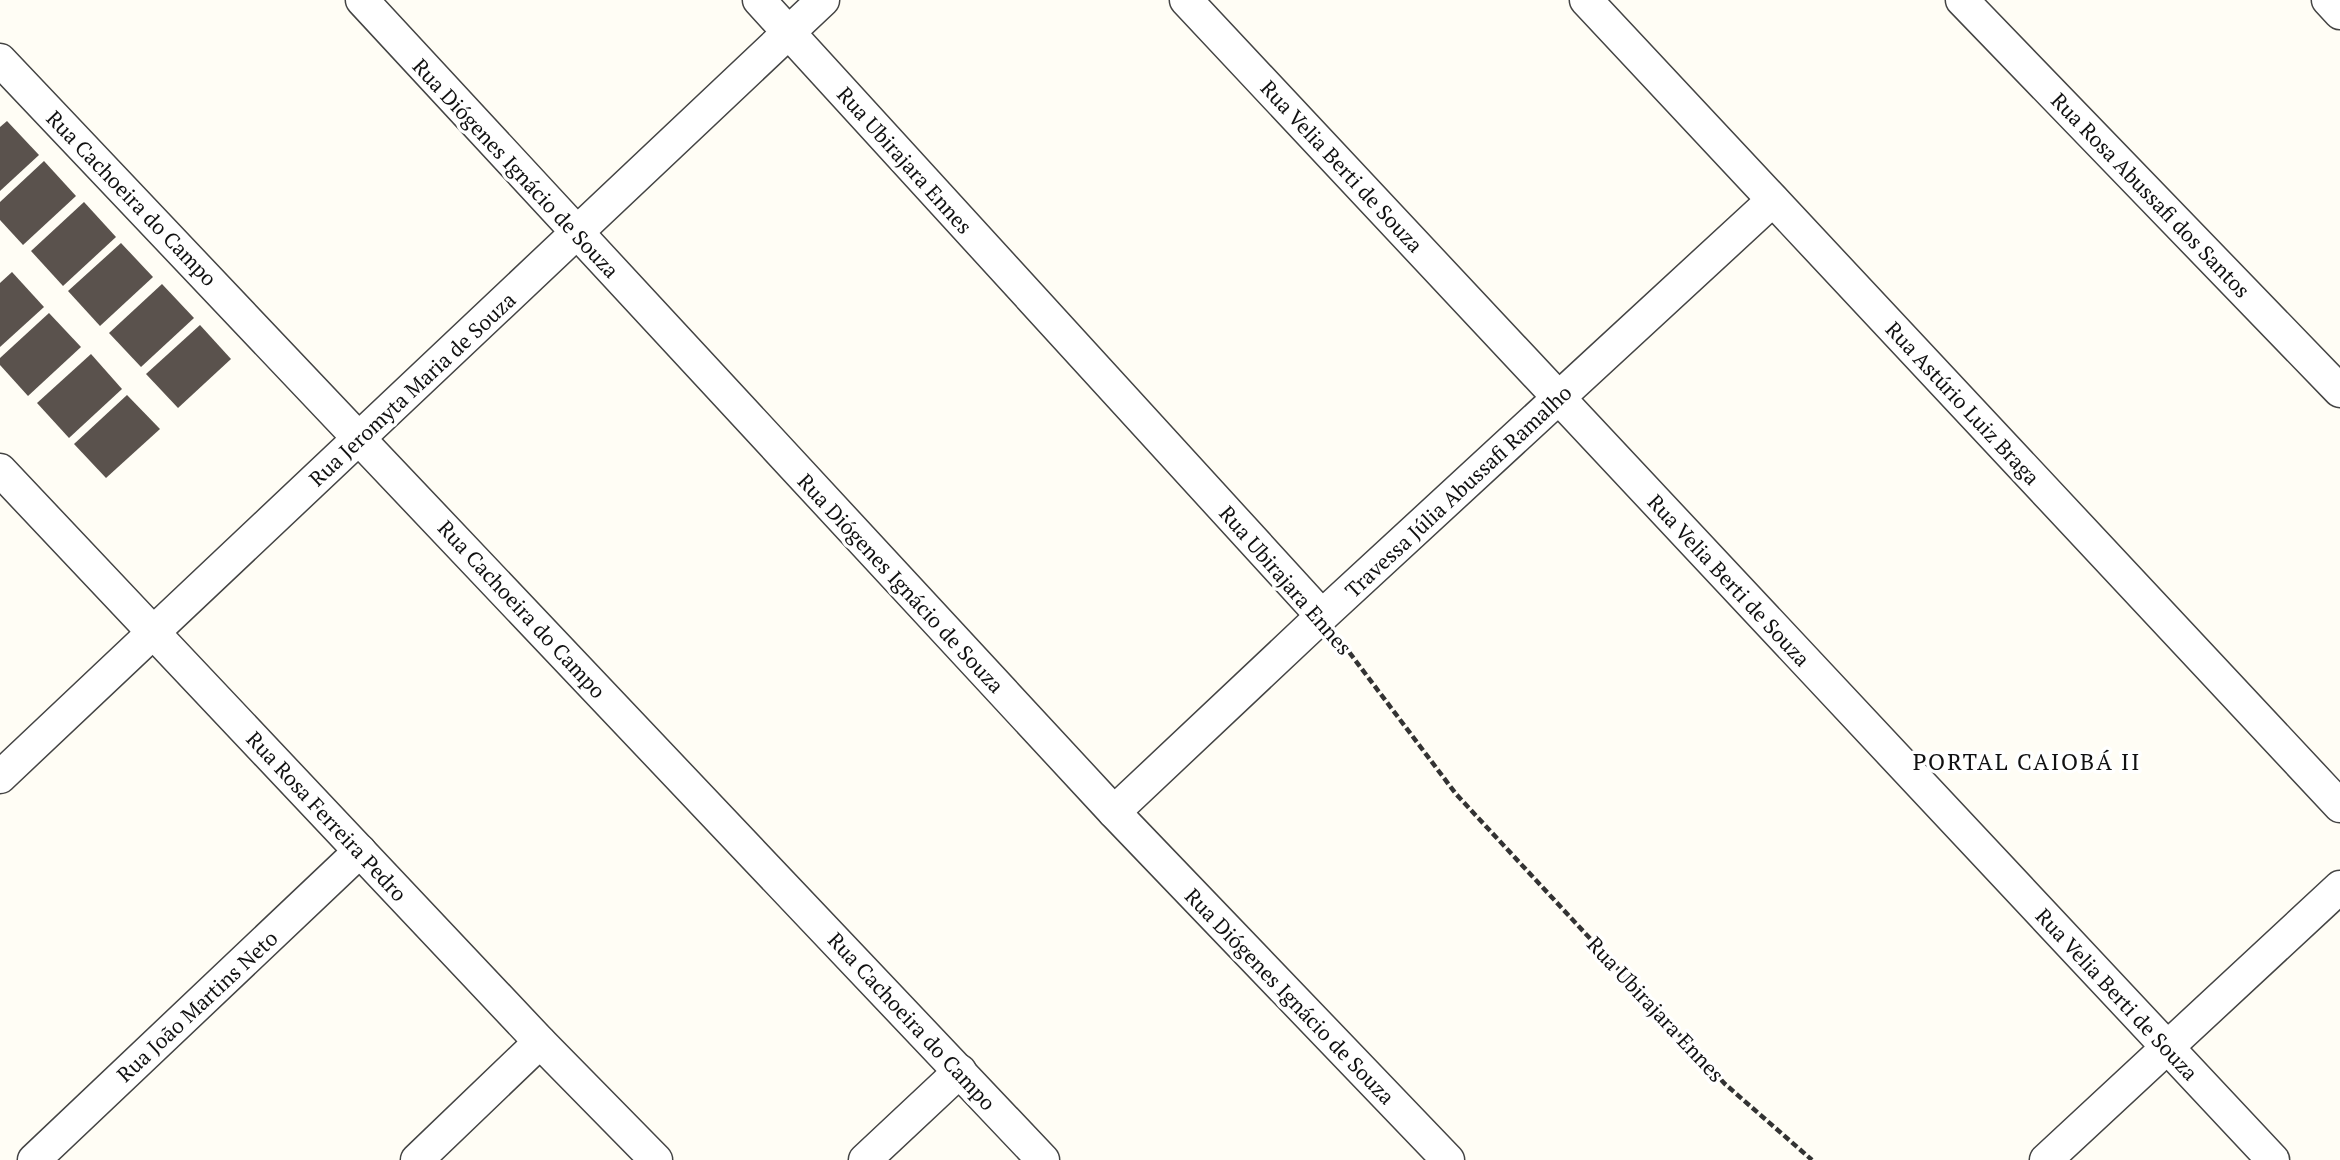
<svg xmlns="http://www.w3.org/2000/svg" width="2340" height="1160" font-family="'PT Serif',serif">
	<rect width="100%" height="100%" fill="#fffdf5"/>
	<g fill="#5a524d">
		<polygon points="7,121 39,155 0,191 0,127"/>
		<polygon points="44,161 76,196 23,245 0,220 0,202"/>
		<polygon points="84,202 116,237 63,286 31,251"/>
		<polygon points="121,243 153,277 100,326 68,291"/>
		<polygon points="12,272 44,307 0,347 0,283"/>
		<polygon points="162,284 194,318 141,367 109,333"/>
		<polygon points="49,313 81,347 28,396 0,365 0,358"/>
		<polygon points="200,325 231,359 178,408 146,374"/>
		<polygon points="91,354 122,389 69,438 37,403"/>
		<polygon points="127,395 160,429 106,478 74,444"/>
	</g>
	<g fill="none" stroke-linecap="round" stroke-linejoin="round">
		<defs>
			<g id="street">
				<polyline points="362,0 1114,812 1448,1160"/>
				<polyline points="759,0 1322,616"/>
				<polyline points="1186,0 2273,1160"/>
				<polyline points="1586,0 2340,806"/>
				<polyline points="1962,0 2340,391"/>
				<polyline points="2328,0 2340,13"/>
				<polyline points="0,60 1043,1160"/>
				<polyline points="0,470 540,1042 656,1160"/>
				<polyline points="0,777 823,0"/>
				<polyline points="1114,812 1322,616 1773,200"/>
				<polyline points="34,1160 360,851"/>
				<polyline points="417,1160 540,1042"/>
				<polyline points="865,1160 960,1071"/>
				<polyline points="2046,1160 2340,887"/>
			</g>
		</defs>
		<use href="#street" stroke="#444" stroke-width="35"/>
		<polyline stroke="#333" stroke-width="4.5" stroke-dasharray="7 3.5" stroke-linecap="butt" points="1343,644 1456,794 1725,1084 1812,1160"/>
		<use href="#street" stroke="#fff" stroke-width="32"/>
	</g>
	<g text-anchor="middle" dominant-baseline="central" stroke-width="7" stroke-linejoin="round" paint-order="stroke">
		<g font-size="21" fill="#111" stroke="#fff">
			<text transform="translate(905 160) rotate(48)">Rua Ubirajara Ennes</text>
			<text transform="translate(1342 166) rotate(47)">Rua Velia Berti de Souza</text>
			<text transform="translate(516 168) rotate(47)">Rua Diógenes Ignácio de Souza</text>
			<text transform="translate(2151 195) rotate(46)">Rua Rosa Abussafi dos Santos</text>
			<text transform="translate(132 198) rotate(46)">Rua Cachoeira do Campo</text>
			<text transform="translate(412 389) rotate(-43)">Rua Jeromyta Maria de Souza</text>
			<text transform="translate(1963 403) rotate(47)">Rua Astúrio Luiz Braga</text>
			<text transform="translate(1458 491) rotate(-43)">Travessa Júlia Abussafi Ramalho</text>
			<text transform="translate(1286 580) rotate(49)">Rua Ubirajara Ennes</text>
			<text transform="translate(1729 580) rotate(47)">Rua Velia Berti de Souza</text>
			<text transform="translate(901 583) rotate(47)">Rua Diógenes Ignácio de Souza</text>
			<text transform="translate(522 609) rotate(47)">Rua Cachoeira do Campo</text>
			<text transform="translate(327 816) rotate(47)">Rua Rosa Ferreira Pedro</text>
			<text transform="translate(2117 994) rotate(47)">Rua Velia Berti de Souza</text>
			<text transform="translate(1290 996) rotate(46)">Rua Diógenes Ignácio de Souza</text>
			<text transform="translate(197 1006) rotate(-43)">Rua João Martins Neto</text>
			<text transform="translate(1656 1009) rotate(47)">Rua Ubirajara Ennes</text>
			<text transform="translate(912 1021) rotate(47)">Rua Cachoeira do Campo</text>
		</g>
		<g font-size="23" letter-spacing="2" fill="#111" stroke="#fff">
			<text x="2027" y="761">PORTAL CAIOBÁ II</text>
		</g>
	</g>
</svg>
